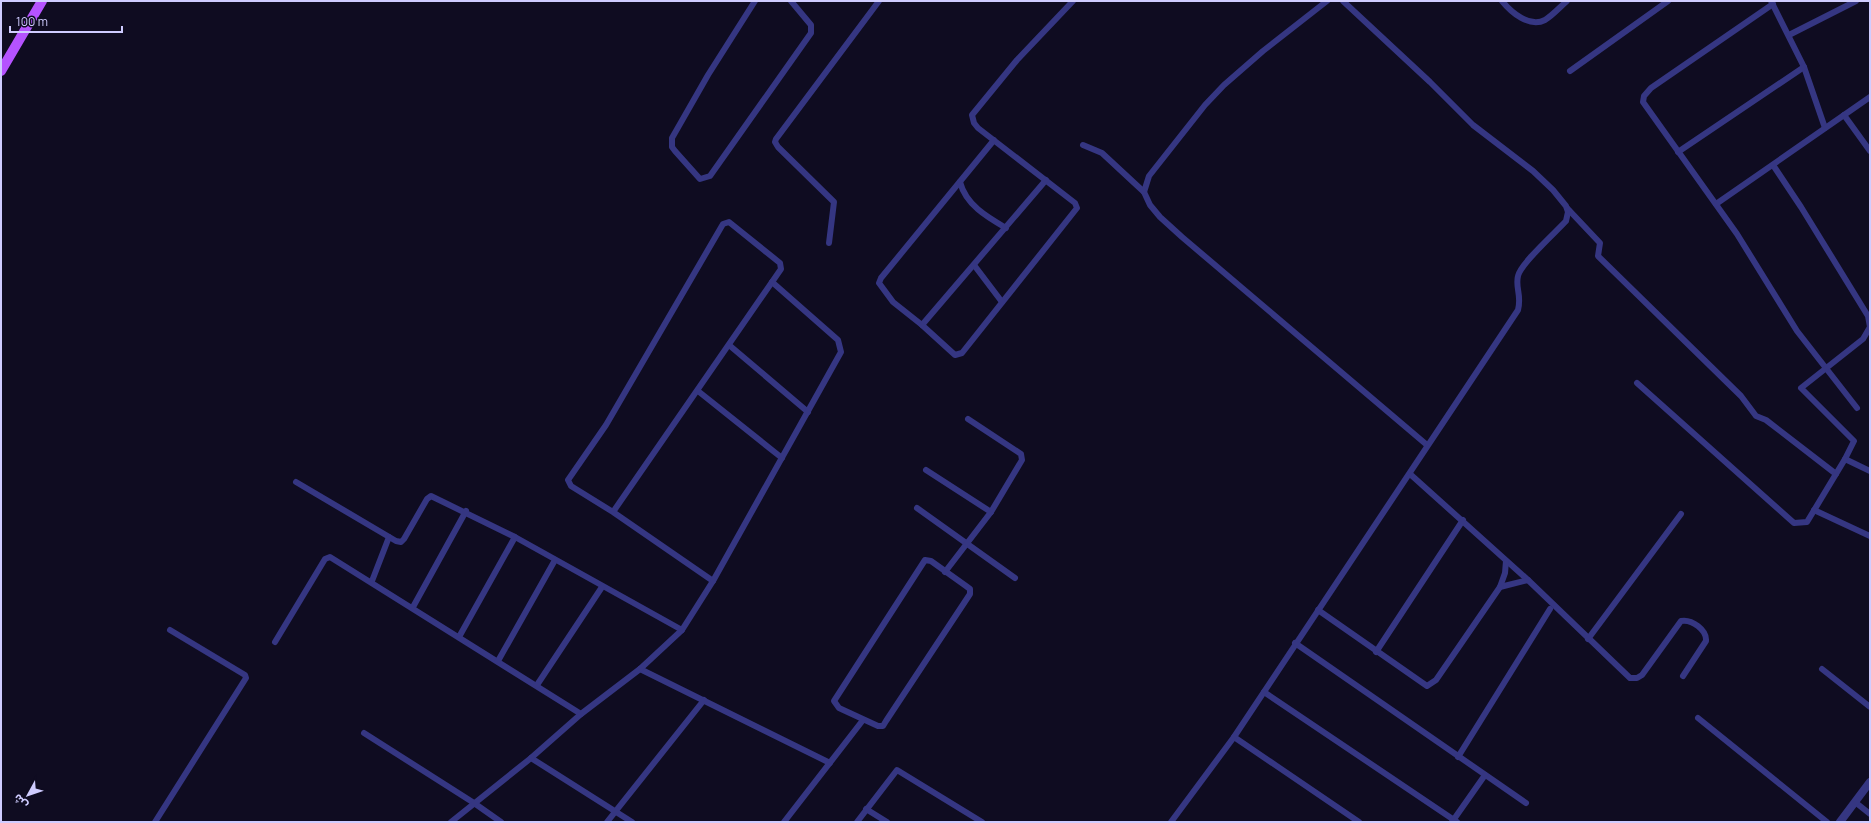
<svg xmlns="http://www.w3.org/2000/svg" width="1871" height="823" font-family="Manrope,'Noto Sans Arabic',sans-serif">
	<rect width="100%" height="100%" fill="#0f0c21"/>
	<g fill="none" stroke-linecap="round" stroke-linejoin="round">
		<g stroke="#353682" stroke-width="6">
			<polyline points="755,1 708,75 672,138 672,147 675,151 700,179 710,176 811,33 811,25 791,1"/>
			<polyline points="1327,1 1263,51 1224,85 1205,105 1149,176 1144,192 1150,205 1160,217 1182,237 1427,445"/>
			<path d="M1502,1C1511,12 1529,28 1545,20C1553,15 1560,7 1567,1"/>
			<polyline points="1771,1 1804,67 1825,128"/>
			<polyline points="1773,4 1651,88 1644,96 1643,102 1737,234 1797,331 1857,408"/>
			<polyline points="1789,35 1856,1"/>
			<polyline points="1570,71 1668,1"/>
			<polyline points="1844,115 1870,151"/>
			<polyline points="994,140 881,278 879,283 893,302 922,325 955,355 962,353 1077,208 1075,203 978,128 974,123 972,115 1017,60 1073,1"/>
			<polyline points="1083,145 1102,153 1144,192"/>
			<polyline points="1678,152 1804,67"/>
			<polyline points="1773,165 1801,207 1868,316 1870,327 1863,339 1801,388 1854,441 1845,459 1870,471"/>
			<path d="M960,182C966,205 987,217 1006,228"/>
			<polyline points="1716,204 1870,97"/>
			<polyline points="1567,208 1600,243 1598,256 1741,396 1756,416 1766,420 1836,474"/>
			<polyline points="829,243 834,202 778,147 775,142 776,139 879,1"/>
			<polyline points="974,265 1002,302"/>
			<polyline points="922,325 1046,180"/>
			<polyline points="729,345 808,412"/>
			<polyline points="1637,383 1794,523 1807,522 1845,459"/>
			<polyline points="698,391 782,458"/>
			<polyline points="926,470 991,512"/>
			<path d="M1410,474L1528,580L1630,678H1637L1642,675L1681,621C1692,619 1707,630 1706,641L1683,676"/>
			<polyline points="296,482 396,541 401,542 404,539 427,499 431,496 515,537 682,630"/>
			<polyline points="917,508 1015,578"/>
			<polyline points="1814,510 1870,536"/>
			<polyline points="613,512 781,269 780,263 729,222 723,224 606,425 568,480 571,486 613,512 713,581"/>
			<polygon points="925,560 931,561 966,586 970,589 970,594 886,721 883,726 878,726 839,708 834,701"/>
			<polyline points="945,572 991,512 1022,460 1021,454 968,419"/>
			<polyline points="372,581 389,537"/>
			<polyline points="1500,587 1528,580"/>
			<polyline points="413,607 466,511"/>
			<polyline points="1318,610 1427,686 1436,680 1500,587 1505,573 1506,561"/>
			<polyline points="459,637 515,537"/>
			<polyline points="1588,639 1681,514"/>
			<polyline points="275,642 325,559 330,557 581,714"/>
			<polyline points="1295,643 1526,803"/>
			<polyline points="1376,652 1463,520"/>
			<polyline points="498,661 555,560"/>
			<polyline points="640,669 830,763"/>
			<polyline points="1822,669 1870,707"/>
			<polyline points="537,685 602,587"/>
			<polyline points="1264,692 1457,822"/>
			<polyline points="1698,718 1827,822"/>
			<polyline points="364,733 474,803 501,822"/>
			<polyline points="1234,737 1359,822"/>
			<polyline points="1458,757 1550,609"/>
			<polyline points="531,758 632,822"/>
			<polyline points="1855,802 1870,814"/>
			<polyline points="866,809 887,822"/>
			<polyline points="155,822 246,678 245,675 170,630"/>
			<polyline points="451,822 531,758 581,714 640,669 682,630 713,581 841,352 838,340 772,282"/>
			<polyline points="607,822 704,700"/>
			<polyline points="784,822 863,720"/>
			<polyline points="857,822 897,770 982,822"/>
			<path d="M1171,822L1234,737L1518,310C1522,295 1515,288 1518,276C1520,264 1556,232 1566,221L1568,212L1566,206L1553,190L1533,171L1473,125L1430,82L1343,1"/>
			<polyline points="1452,822 1485,775"/>
		</g>
		<polyline stroke="#353682" stroke-width="8" points="1840,822 1870,782"/>
		<polyline stroke="#b553ff" stroke-width="10" points="1,71 42,1"/>
	</g>
	<rect width="1871" height="823" fill="none" stroke="#cfccff" stroke-width="4"/>
	<g transform="translate(28 795) rotate(230)" stroke="#0f0c21" stroke-width="3" paint-order="stroke">
	<path d="M0-3L7 15L0 10L-7 15Z" fill="#cfccff"/>
	<text y="-6" font-size="11" font-weight="bold" text-anchor="middle" fill="#cfccff">ش</text>
	</g>
	<path d="M10 26v6h112v-6" fill="none" stroke="#cfccff" stroke-width="2"/>
	<text x="16" y="26" font-size="12" fill="#cfccff" stroke="#0f0c21" stroke-width="3" paint-order="stroke">100 m</text>
</svg>
